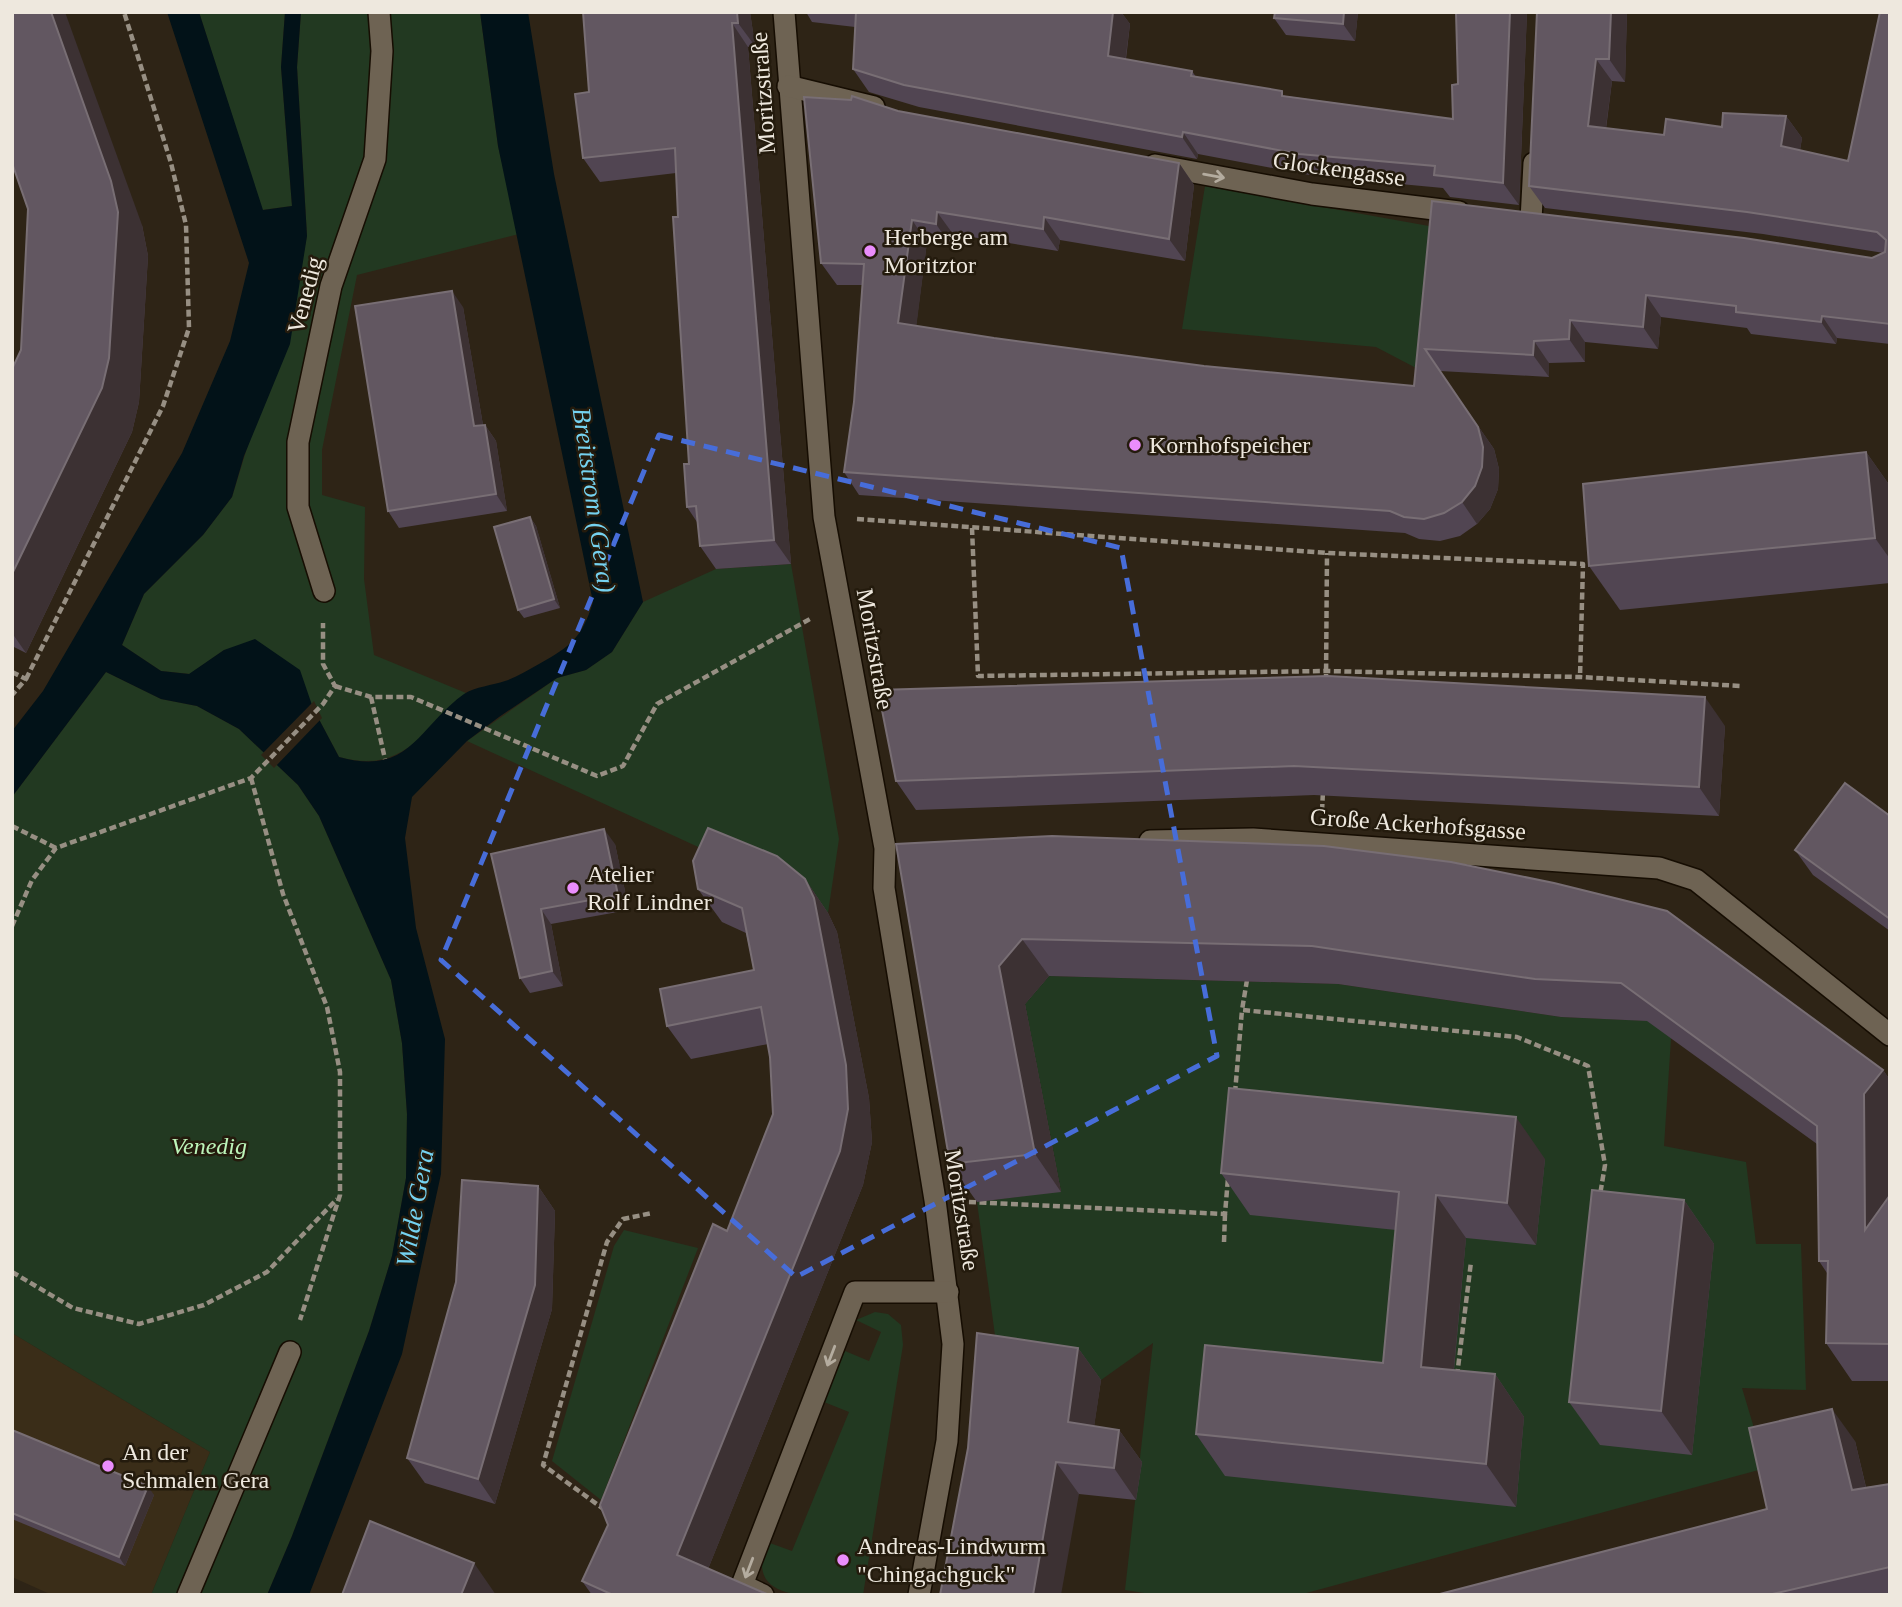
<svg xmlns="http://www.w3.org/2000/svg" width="1902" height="1607" font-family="Georgia,serif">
	<rect width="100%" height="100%" fill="#2e2416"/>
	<polygon fill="#3a2d18" points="12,1333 210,1452 151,1595 52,1595 12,1577"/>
	<g fill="#223921">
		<polygon points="199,12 285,12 281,67 292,206 262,210"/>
		<path d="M301,12H480L498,146L519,234L357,275L322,450V495L365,507L364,579L374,655L466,693C425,730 403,775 339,757L313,708L224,650L190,674L161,671L122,645L144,594L203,535L232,497L297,285L307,236L297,67Z"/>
		<polygon points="1205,186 1429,226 1418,369 1376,347 1182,329"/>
		<polygon points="791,564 839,839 828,913 731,862 467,741 557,678 586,670 612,652 643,602 716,569"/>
		<polygon points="106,672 161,699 197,706 239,729 298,785 319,816 391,980 402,1043 407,1114 406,1178 392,1256 369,1331 292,1536 267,1595 151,1595 210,1452 12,1333 12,797"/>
		<polygon points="1049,976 1338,984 1561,1017 1675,1022 1671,1039 1664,1146 1746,1162 1756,1244 1801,1244 1806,1390 1742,1388 1766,1468 1299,1595 1157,1595 1125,1590 1153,1343 1101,1380 999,1365 977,1202 1061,1191 1025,1004"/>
		<polygon points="624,1230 698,1248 601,1500 552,1461 614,1246"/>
		<path d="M875,1312L888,1314L901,1325L903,1345L863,1595C822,1595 741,1607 767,1542L792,1551L849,1412L824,1402L845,1351L869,1361L881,1332L856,1320Z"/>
	</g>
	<path fill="#021218" d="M167,12H199L263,210L292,206L281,67L285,12H301L297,67L307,236L290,344L244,456L232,497L203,535L144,594L122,645L161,671L189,674L224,650L255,639L300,670L313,708L339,757C410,777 418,727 464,694C475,687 493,685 505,681C517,677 528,670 539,664C571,646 582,638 593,602L498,146L480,12H528L554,174L643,602L612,652L586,670L557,678L499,717L467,741L412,797L405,838L416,928L445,1039L441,1174L402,1354L309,1595H267L292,1536L369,1331L392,1256L406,1178L407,1114L402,1043L391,980L319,816L298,785L239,729L197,706L161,699L106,672L12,797V731L43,691L182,453L230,341L249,263Z"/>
	<polygon fill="#2e2416" points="314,701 322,718 274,768 261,755"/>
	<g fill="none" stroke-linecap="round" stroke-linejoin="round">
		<defs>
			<g id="street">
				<polyline points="784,12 824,517 885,848 884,888 935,1200 953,1344 947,1441 919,1595"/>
				<polyline points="788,86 874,107"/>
				<polyline points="1155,165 1312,194 1459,212"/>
				<polyline points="1531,220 1534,163"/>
				<polyline points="324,591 298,507 298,442 331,286 375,159 382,51 379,12"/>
				<polyline points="1150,841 1253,839 1659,868 1696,880 1890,1035"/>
				<polyline points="188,1595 290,1352"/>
				<polyline points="763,1595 742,1585 855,1292 948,1292"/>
			</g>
		</defs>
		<use href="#street" stroke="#160d02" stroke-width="24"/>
		<g stroke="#978f83" stroke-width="4.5" stroke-dasharray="7 3.5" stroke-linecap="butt">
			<polyline points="857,519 1327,553 1583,564 1580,677"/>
			<polyline points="972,528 978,676 1327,671 1580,677 1741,686"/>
			<polyline points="12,672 26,679 12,695"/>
			<polyline points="26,679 163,406 189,328 186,225 171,163 124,12"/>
			<polyline points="1326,681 1327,553"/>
			<polyline points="335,686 371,697 411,697 597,776 623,766 657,704 810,619"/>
			<polyline points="371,697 385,759"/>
			<polyline points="251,778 283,894 327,1007 340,1072 340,1195 300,1320"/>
			<polyline points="1322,811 1323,791"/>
			<polyline points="12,826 56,848"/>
			<polyline points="12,926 32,880 56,848 251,778 323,704 335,686 323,664 323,623"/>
			<polyline points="1247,980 1242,1010 1517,1037 1588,1066 1605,1165 1600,1195"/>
			<polyline points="1235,1093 1242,1010"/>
			<polyline points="969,1202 1225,1214 1228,1178"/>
			<polyline points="1224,1242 1225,1214"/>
			<polyline points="12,1272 73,1308 139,1324 204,1305 267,1272 337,1199"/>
			<polyline points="1457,1376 1471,1262"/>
			<polyline points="605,1510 543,1465 607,1242 623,1219 652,1213"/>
		</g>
		<use href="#street" stroke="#6e6353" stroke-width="21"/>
	</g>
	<g fill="#514552">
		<polygon points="583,12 750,12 755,46 748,47 791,564 716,569 700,546 697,522 687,507 689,464 676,173 600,182 583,158 589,92"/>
		<polygon points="806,12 1121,12 1130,24 1126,59 1192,71 1196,77 1286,96 1453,119 1458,84 1456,12 1527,12 1519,205 1450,197 1443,188 1315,176 1198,154 1197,159 919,107 869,92 853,69 855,27 812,22"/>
		<polygon points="1275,12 1358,12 1355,41 1286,35 1274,18"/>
		<polygon points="1537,12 1627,12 1625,82 1612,81 1606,129 1664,135 1786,116 1802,138 1800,150 1848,161 1890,12 1890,344 1837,338 1836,344 1751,334 1747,328 1661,317 1658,349 1585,342 1585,362 1549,363 1549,377 1440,371 1494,449 1499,469 1498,489 1490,509 1477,524 1460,536 1440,541 1419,539 1405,533 859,495 844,472 854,402 862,285 837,285 821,263 898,111 1179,163 1194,185 1185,261 1060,240 1058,251 953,234 951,246 927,242 916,326 994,338 1204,366 1414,386 1432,201 1872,258 1884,253 1763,234 1545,208 1529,186"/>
		<polygon points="28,209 142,225 148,256 139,402 132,432 26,653 12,646 12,369 21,350"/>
		<polygon points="463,307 483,425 485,425 496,441 507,511 399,528 388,511"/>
		<polygon points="1866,452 1890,486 1890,583 1620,610 1589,566"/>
		<polygon points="530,517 536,526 560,608 524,618 518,610"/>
		<polygon points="1725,726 1719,816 1314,795 916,810 896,781"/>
		<polygon points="1890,816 1890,931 1813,875 1795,850"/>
		<polygon points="615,844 629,910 551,924 563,986 530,993 520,978 491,854"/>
		<polygon points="896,844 1324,846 1883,1070 1890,1080 1890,1381 1852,1381 1826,1343 1827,1273 1819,1261 1817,1144 1647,1021 1561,1017 1338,984 1049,976 1025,1004 1061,1192 977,1202 950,1164"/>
		<polygon points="805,879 828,913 837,932 869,1098 872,1142 863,1185 708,1569 769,1595 592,1595 582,1581 608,1525 727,1231 773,1114 770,1057 768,1044 691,1059 667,1026 754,970 746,933 722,922 698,889"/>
		<polygon points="1545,1159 1536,1245 1466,1238 1454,1370 1495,1374 1524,1417 1516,1507 1225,1476 1196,1434 1383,1363 1396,1230 1250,1215 1221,1173"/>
		<polygon points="538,1186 555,1211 552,1309 495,1504 425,1483 407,1458"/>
		<polygon points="1684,1200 1714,1244 1692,1455 1600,1445 1569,1402"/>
		<polygon points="1078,1348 1101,1380 1094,1426 1119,1430 1142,1462 1136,1500 1079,1494 940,1595"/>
		<polygon points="12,1430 154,1495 125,1566 12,1519"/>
		<polygon points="1855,1441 1866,1487 1890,1484 1890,1595 1436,1595 1767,1509"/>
	</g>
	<g fill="#3c3133">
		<polygon points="51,12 65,12 142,225 148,256 139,402 132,432 26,653 12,633 12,574"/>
		<polygon points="737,12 750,12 755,46 738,23"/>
		<polygon points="1113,12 1121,12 1130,24 1123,78 1108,56"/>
		<polygon points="1344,12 1358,12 1355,41 1343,24"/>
		<polygon points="1510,12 1527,12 1519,205 1503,183"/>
		<polygon points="1611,12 1627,12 1625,82 1609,59"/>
		<polygon points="732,23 748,47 791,564 774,540"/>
		<polygon points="1596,59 1612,81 1603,149 1588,126"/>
		<polygon points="1786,116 1802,138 1797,168 1781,146"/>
		<polygon points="1183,132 1198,154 1197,159 1182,137"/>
		<polygon points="1179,163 1194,185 1185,261 1169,239"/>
		<polygon points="937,212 953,234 951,246 936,224"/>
		<polygon points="1044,217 1060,240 1058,251 1043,229"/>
		<polygon points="912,220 927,242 914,345 898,323"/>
		<polygon points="452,291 463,307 486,443 474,426"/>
		<polygon points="1646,295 1661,317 1658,349 1643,327"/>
		<polygon points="1822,316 1837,338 1836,344 1821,322"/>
		<polygon points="1570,320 1585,342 1585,362 1569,339"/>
		<polygon points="1534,341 1549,363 1549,377 1533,355"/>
		<polygon points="1425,349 1494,449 1499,469 1498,489 1490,509 1477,524 1462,502"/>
		<polygon points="485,425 496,441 507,511 496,494"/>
		<polygon points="1866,452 1890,486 1890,559 1875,538"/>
		<polygon points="530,517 536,526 560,608 554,599"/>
		<polygon points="1705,697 1725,726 1719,816 1699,787"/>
		<polygon points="604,829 615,844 629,910 618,895"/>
		<polygon points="805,879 828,913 837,932 869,1098 872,1142 863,1185 700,1589 677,1555 840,1151"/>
		<polygon points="541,909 551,924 563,986 552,971"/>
		<polygon points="1022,939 1049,976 1025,1004 1061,1192 1035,1154 999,966"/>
		<polygon points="1883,1070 1890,1080 1890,1266 1865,1230 1864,1094"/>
		<polygon points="1516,1117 1545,1159 1536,1245 1507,1203"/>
		<polygon points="538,1186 555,1211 552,1309 495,1504 478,1479"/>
		<polygon points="1436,1195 1466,1238 1450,1409 1421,1367"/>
		<polygon points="1684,1200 1714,1244 1692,1455 1661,1411"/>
		<polygon points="1078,1348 1101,1380 1090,1455 1068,1422"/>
		<polygon points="1495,1374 1524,1417 1516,1507 1486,1464"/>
		<polygon points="1832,1409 1855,1441 1874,1522 1852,1490"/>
		<polygon points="1119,1430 1142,1462 1136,1500 1114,1468"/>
		<polygon points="1056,1462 1079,1494 1061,1595 1033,1595"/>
		<polygon points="148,1486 154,1495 125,1566 119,1557"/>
		<polygon points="474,1563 496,1595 461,1595"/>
	</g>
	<g fill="#625761" stroke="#786e74" stroke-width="2">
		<polygon points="12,12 51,12 111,181 118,212 109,358 102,388 12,574 12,369 21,350 28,209 12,163"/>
		<polygon points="583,12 737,12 738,23 732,23 774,540 700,546 696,506 687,507 684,464 689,464 673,217 678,217 675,148 583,158 575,94 589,92"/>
		<polygon points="856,12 1113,12 1108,56 1192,71 1191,76 1282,91 1282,96 1453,119 1452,85 1458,84 1456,12 1510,12 1503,183 1434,175 1435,166 1299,154 1183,132 1182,137 904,85 853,69"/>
		<polygon points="1275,12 1344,12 1343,24 1274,18"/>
		<polygon points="1537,12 1611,12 1609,59 1596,59 1588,126 1664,135 1666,119 1722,127 1723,113 1786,116 1781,146 1848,161 1880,12 1890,12 1890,324 1822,316 1821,322 1736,312 1736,306 1646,295 1643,327 1570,320 1569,339 1534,341 1533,355 1425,349 1478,427 1483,447 1482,467 1475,486 1462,502 1444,513 1424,519 1404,517 1390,511 844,472 854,402 864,264 821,263 804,97 851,100 852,96 898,111 1179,163 1169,239 1044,217 1043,229 937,212 936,224 912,220 898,323 994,338 1204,366 1414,386 1432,201 1744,238 1872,258 1885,252 1886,240 1877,232 1747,212 1529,186"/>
		<polygon points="452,291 474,426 485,425 496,494 388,511 355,306"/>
		<polygon points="1866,452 1875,538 1589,566 1583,484"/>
		<polygon points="530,517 554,599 518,610 494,527"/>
		<polygon points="1328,676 1705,697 1699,787 1294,766 896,781 878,690"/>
		<polygon points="1845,783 1890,816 1890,919 1795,850"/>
		<polygon points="708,828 777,856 805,879 814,898 846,1065 848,1109 840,1151 677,1555 769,1595 613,1595 582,1581 608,1525 600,1505 713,1224 727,1231 773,1114 770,1057 761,1007 667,1026 660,989 754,970 742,908 698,889 693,861"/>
		<polygon points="604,829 618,895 541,909 552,971 520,978 491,854"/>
		<polygon points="1052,836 1324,846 1451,862 1554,883 1667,911 1883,1070 1864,1094 1865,1230 1890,1195 1890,1344 1826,1343 1828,1261 1819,1261 1817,1126 1621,983 1535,979 1312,946 1022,939 999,966 1035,1154 950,1164 896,844"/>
		<polygon points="1229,1088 1516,1117 1507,1203 1436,1195 1421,1367 1495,1374 1486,1464 1196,1434 1205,1345 1383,1363 1399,1192 1221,1173"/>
		<polygon points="462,1180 538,1186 535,1285 478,1479 407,1458 456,1282"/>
		<polygon points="1592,1190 1684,1200 1661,1411 1569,1402"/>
		<polygon points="977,1333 1078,1348 1068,1422 1119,1430 1114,1468 1056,1462 1033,1595 940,1595 968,1448"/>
		<polygon points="1832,1409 1852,1490 1890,1484 1890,1567 1768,1595 1436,1595 1767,1509 1749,1428"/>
		<polygon points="12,1430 148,1486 119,1557 12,1513"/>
		<polygon points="370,1521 474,1563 461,1595 342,1595"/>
	</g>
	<defs><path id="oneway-shaft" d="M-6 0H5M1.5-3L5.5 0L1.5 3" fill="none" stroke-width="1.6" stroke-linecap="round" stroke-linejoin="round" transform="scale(1.75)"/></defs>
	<g stroke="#b4ac9f">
		<use href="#oneway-shaft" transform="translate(1214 176) rotate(10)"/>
		<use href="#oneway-shaft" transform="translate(831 1356) rotate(111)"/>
		<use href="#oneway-shaft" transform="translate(749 1568) rotate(111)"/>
	</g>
	<path fill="none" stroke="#476dd9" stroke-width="5" stroke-dasharray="14 9" stroke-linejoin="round" d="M659,435L1121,548L1217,1056L796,1277L441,960Z"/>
	<g fill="#ea8dfc" stroke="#241b0d" stroke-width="2.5">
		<circle cx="870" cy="251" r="7"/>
		<circle cx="1135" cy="445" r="7"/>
		<circle cx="573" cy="888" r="7"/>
		<circle cx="108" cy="1466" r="7"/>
		<circle cx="843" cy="1560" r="7"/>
	</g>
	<g text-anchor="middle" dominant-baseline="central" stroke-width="5" stroke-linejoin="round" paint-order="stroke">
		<g font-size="24" fill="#eee8de" stroke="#241b0d">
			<text transform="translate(763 93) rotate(-94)">Moritzstraße</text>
			<text transform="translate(1339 169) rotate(8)">Glockengasse</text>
			<text transform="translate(305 295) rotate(-75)">Venedig</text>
			<text transform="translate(875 649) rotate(80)">Moritzstraße</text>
			<text transform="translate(1418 824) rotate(4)">Große Ackerhofsgasse</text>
			<text transform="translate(962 1210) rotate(81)">Moritzstraße</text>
		</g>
		<g font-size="24" fill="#eee8de" stroke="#241b0d" text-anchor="start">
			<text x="884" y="237">Herberge am<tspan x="884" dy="28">Moritztor</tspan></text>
			<text x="1149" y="445">Kornhofspeicher</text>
			<text x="587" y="874">Atelier<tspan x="587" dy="28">Rolf Lindner</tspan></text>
			<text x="122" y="1452">An der<tspan x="122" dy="28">Schmalen Gera</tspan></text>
			<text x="857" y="1546">Andreas-Lindwurm<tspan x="857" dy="28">"Chingachguck"</tspan></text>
		</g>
		<g font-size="24" font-style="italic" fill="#bcf4b9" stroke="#241b0d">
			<text x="209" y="1146">Venedig</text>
		</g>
		<g font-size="26" font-style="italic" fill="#75d2f0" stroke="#241b0d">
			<text transform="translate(594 500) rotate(82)">Breitstrom (Gera)</text>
			<text transform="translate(415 1208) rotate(-80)">Wilde Gera</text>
		</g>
	</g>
	<rect width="1902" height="1607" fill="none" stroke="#eee8de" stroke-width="28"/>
</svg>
